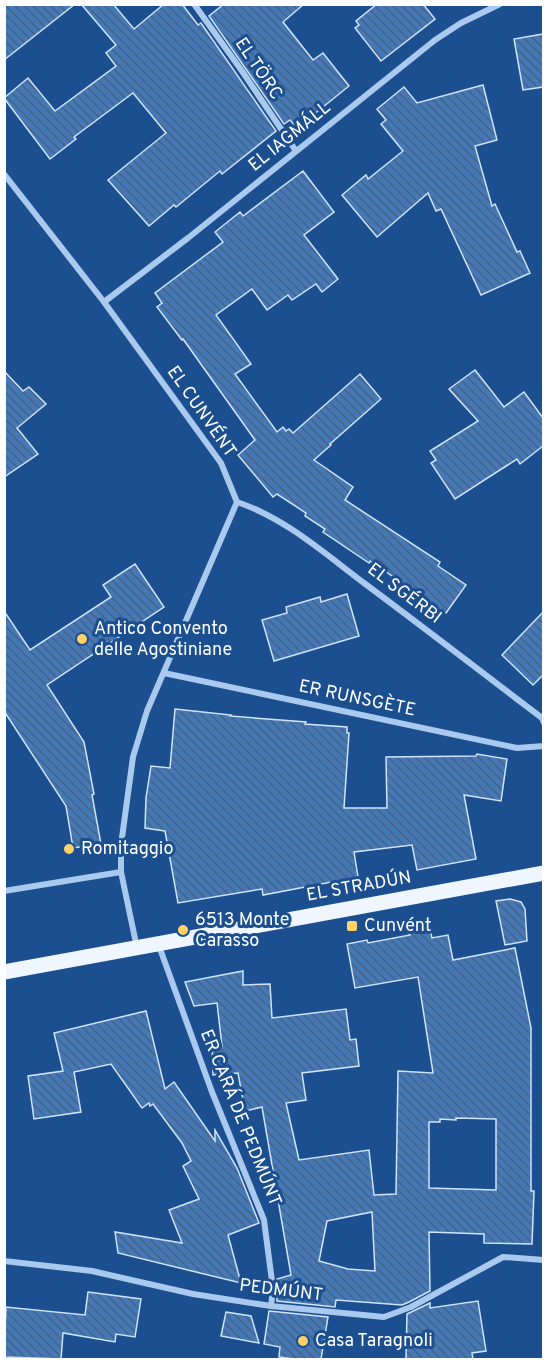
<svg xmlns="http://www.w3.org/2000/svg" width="548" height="1364" font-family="Overpass,sans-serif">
	<defs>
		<pattern id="building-back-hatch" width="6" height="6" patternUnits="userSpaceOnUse" patternTransform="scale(1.5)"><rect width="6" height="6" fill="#4478b7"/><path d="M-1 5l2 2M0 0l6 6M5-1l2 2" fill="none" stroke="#486282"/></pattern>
	</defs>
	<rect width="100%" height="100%" fill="#1b4f8f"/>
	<g fill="url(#building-back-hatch)" stroke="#cfe3fa" stroke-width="1.5" fill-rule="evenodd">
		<polygon points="4,4 75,4 4,60"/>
		<polygon points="81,4 113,4 134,29 164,4 182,4 198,25 201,23 276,131 222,174 220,171 176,207 174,205 149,226 108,180 166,133 133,93 74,137 76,139 50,159 4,98 28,78 55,111 116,66 106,53 116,45"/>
		<polygon points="224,4 304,4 283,22 313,60 323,53 349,86 297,128 290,120 284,124 209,16"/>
		<polygon points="377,4 423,4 435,19 381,61 355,28 359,25 356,21"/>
		<polygon points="543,34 543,87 523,90 514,39"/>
		<polygon points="483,85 497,140 475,146 492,206 495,204 517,252 520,251 530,273 481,295 441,209 436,211 428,193 377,237 342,195 366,175 368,179 403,151 381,124 386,120 377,109 404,87 417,103"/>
		<polygon points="303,171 334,212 304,235 338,279 322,292 316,284 292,300 288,295 267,310 252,289 216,315 251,364 235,374 277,432 283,427 286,431 289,429 293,433 360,374 381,399 330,444 331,445 314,460 353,487 345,500 440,562 438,566 466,585 446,613 370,561 369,563 323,532 325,529 305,516 306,513 277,494 273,497 238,455 255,440 183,339 182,340 157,307 162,303 155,293 223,242 215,232 240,212 243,216"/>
		<polygon points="475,370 504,407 524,392 543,418 543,446 520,464 517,459 455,499 431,463 436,460 430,451 478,421 449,389"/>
		<polygon points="4,371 23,391 29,387 46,404 17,428 38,454 4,477"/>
		<polygon points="135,564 164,607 47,685 84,742 94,794 92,795 101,844 73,848 66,806 4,711 4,611 30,650 111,597 103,585"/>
		<polygon points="347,594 359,636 274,661 262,620 287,613 286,607 320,597 321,602"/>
		<polygon points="543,612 543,675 533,685 502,655"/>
		<polygon points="175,709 231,715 230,716 306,722 305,724 347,727 347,733 349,733 344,808 387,808 386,757 476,756 477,754 507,759 501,801 464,795 476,859 417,870 412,845 354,852 358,877 263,895 262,889 178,903 165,831 145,828 146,798 151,766 170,768"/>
		<polygon points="510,899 521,902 525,909 527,941 505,945 496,901"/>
		<path d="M430,929L432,938L448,935L453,960L515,948L531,1028V1191H534L532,1244L484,1243V1234L429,1232L430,1291L409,1302L402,1305L336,1300L335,1307L277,1301V1279L291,1275L262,1107L245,1111L238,1073L213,1075L212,1047L222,1046L217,1003L194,1006L185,982L243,971V985L270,984L272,1018L346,1009L350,1040L356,1039L359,1066L302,1073L306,1100L286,1103L299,1160L369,1150L374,1195L396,1194L398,1071L433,1073L418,977L355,988L347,944L367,940L368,943L410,935L409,933ZM456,1118L496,1119V1190L429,1188V1122H440V1119L456,1120ZM372,1212L375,1271L348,1269L319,1261L327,1221Z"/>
		<polygon points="146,1011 165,1089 174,1082 215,1141 215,1130 237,1168 259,1223 228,1235 241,1283 118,1253 115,1232 182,1243 169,1210 199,1199 183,1166 191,1161 182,1143 153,1104 150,1106 149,1103 142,1108 111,1064 74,1072 81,1112 34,1119 28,1076 63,1071 54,1033"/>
		<polygon points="88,1292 141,1299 135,1337 116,1334 115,1342 63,1333 61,1359 4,1357 6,1307 85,1315"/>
		<polygon points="478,1301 486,1351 472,1353 473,1359 406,1359 407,1314 430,1303 430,1308"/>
		<polygon points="269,1311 328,1317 321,1359 294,1359 279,1357 280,1347 264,1344"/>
		<polygon points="226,1312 251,1316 259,1343 221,1336"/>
	</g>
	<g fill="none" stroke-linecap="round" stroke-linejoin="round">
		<g stroke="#a9c9ee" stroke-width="6">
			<polyline points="194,4 242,71 296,151"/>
			<polyline points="4,174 104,302 221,463 237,502 147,711 133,757 121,845 121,872 137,948"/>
			<polyline points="104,302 188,238 435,40 461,23 500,4"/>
			<path d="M237,502C285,518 324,553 364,583C415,621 466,660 517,699L542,718L544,723"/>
			<polyline points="164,673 517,748 544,746"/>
			<polyline points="4,891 121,872"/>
			<polyline points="159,946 212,1092 264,1220 273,1289 271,1306"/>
			<polyline points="4,1261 92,1271 193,1294 271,1306 384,1317 411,1307 503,1257 544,1260"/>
		</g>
		<polyline stroke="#f0f6ff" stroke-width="15" points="4,972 544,873"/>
	</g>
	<g fill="#ffd166" stroke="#1b4f8f" stroke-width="2">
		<circle cx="82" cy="639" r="6"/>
		<circle cx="69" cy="849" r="6"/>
		<rect x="346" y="920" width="12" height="12" rx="3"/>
		<circle cx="183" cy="930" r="6"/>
		<circle cx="303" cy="1341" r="6"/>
	</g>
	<g text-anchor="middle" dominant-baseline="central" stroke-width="6" stroke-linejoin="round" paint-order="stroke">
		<g font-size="18" fill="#fff" stroke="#1b4f8f">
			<text transform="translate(258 69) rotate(56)">EL TÖRC</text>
			<text transform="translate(290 137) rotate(-39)">EL IAGMÁLL</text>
			<text transform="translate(201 412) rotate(55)">EL CUNVÉNT</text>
			<text transform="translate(404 594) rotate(37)">EL SGÉRBI</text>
			<text transform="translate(357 699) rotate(12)">ER RUNSGÈTE</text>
			<text transform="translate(359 887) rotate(-10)">EL STRADÚN</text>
			<text transform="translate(240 1118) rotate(68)">ER CARÁ DE PEDMÚNT</text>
			<text transform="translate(281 1291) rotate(7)">PEDMÚNT</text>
		</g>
		<g font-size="18" fill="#fff" stroke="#1b4f8f" text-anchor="start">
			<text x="94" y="629">Antico Convento<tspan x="94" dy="21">delle Agostiniane</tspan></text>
			<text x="81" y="849">Romitaggio</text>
			<text x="195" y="920">6513 Monte<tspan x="195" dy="21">Carasso</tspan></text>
			<text x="364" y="926">Cunvént</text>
			<text x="315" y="1341">Casa Taragnoli</text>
		</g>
	</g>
	<rect width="548" height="1364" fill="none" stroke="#ffffff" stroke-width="12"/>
</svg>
